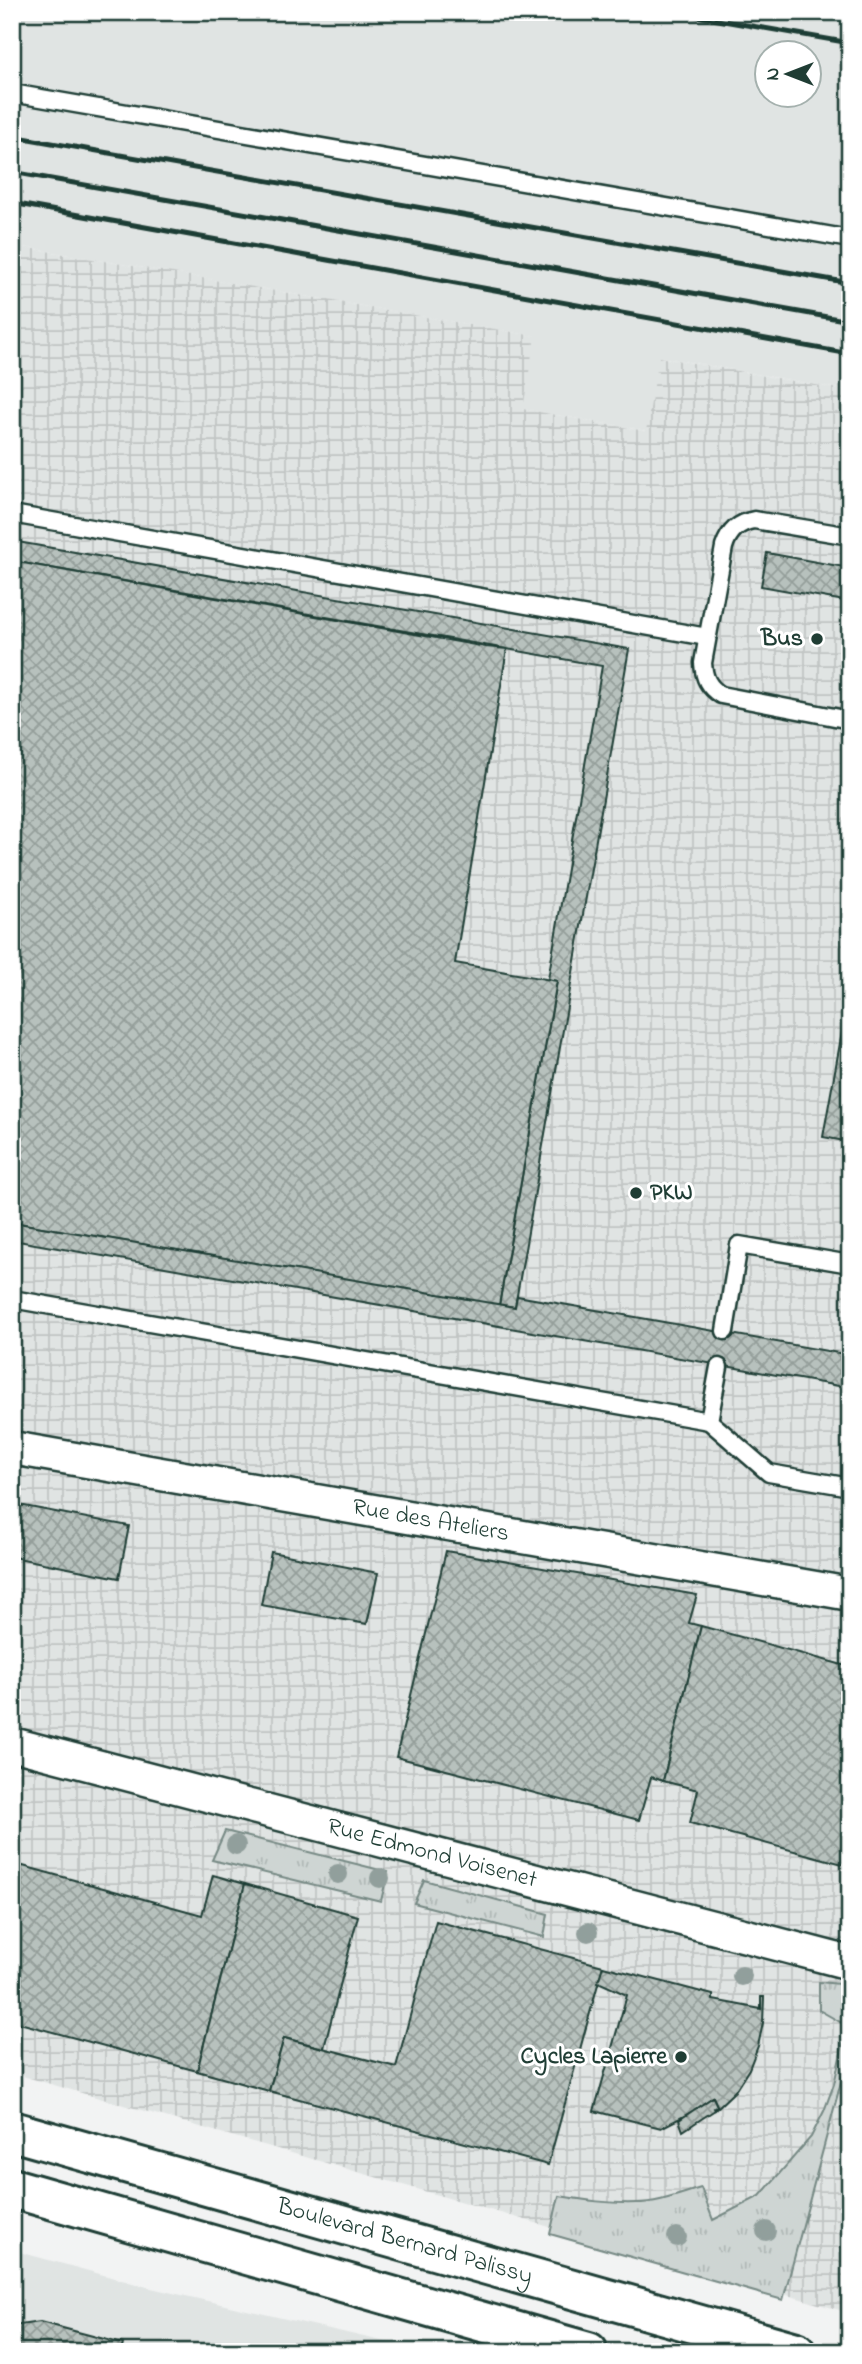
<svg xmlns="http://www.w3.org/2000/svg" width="862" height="2364" font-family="'Indie Flower',sans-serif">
	<defs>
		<pattern id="industrial-grid" width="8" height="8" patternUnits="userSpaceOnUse" patternTransform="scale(1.75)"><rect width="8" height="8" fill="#e0e4e3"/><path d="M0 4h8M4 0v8" fill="none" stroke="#c0c4c3"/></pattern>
		<pattern id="grass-tufts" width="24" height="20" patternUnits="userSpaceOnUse" patternTransform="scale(1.75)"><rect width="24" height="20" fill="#ced5d3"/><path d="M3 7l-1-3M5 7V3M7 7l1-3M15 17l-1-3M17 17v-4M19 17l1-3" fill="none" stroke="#b0b8b6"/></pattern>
		<pattern id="building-cross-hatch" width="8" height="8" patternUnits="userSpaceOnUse" patternTransform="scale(1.75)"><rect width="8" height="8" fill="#b7c1bd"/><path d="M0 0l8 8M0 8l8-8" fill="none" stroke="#949e9a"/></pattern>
	</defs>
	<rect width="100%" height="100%" fill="#f2f3f3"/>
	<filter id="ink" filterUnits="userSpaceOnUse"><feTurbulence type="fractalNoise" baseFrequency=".0143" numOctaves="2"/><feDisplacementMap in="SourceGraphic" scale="14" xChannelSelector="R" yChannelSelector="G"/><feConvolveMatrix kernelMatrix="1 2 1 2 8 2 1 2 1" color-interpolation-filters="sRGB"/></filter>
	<g filter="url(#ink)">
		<g fill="#e0e4e3" fill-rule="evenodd">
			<path d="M12,12H850V391L660,357L647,431L522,409L534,336L12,245ZM768,52H810V94H768Z"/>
			<polygon points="12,2250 151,2288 429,2352 12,2352"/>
		</g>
		<polygon fill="url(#industrial-grid)" points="12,245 535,336 523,409 646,431 659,357 850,391 850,2313 12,2073"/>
		<g fill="url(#grass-tufts)" stroke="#768984" stroke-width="2">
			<polygon points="225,1831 388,1872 381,1901 212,1860"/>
			<polygon points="424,1880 548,1914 544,1937 414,1903"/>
			<path d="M819,1982L850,1985V2048L783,2300L550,2234L559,2196C584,2200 610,2204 636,2203C658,2203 680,2194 701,2188L713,2220L760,2196L811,2137L824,2111L834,2084L847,2026L819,2010Z"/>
		</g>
		<g fill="url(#building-cross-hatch)" stroke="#1f3d34" stroke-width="2">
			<polygon points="12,541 629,649 515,1307 499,1305 557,981 548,979 602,666 12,561"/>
			<polygon points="767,553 850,568 850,602 761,586"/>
			<polygon points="12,561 486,647 507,649 455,963 557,981 499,1305 12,1222"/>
			<polygon points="850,988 850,1142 823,1137"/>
			<polygon points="12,1222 515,1307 517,1296 850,1355 850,1388 12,1240"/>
			<polygon points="19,1505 129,1526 119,1578 12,1557 12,1545"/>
			<polygon points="446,1551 697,1595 689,1623 701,1626 663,1781 651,1777 639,1820 396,1757"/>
			<polygon points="271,1552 378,1573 367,1624 261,1605"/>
			<polygon points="701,1626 850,1667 850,1790 843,1815 850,1817 850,1866 690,1823 698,1790 663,1781"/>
			<polygon points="12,1863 202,1915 213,1875 245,1884 197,2071 12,2021"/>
			<polygon points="245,1884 358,1916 324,2048 284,2038 269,2091 197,2071"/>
			<polygon points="436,1921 603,1966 548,2165 269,2091 284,2038 396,2067"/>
			<polygon points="603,1966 713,1995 713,2000 761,2009 761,1997 764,1997 763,2023 758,2046 749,2069 735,2091 715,2110 714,2108 717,2106 713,2097 694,2111 661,2128 594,2111 627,1995 598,1982"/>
			<polygon points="713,2097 717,2106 714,2108 715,2110 683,2131 679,2120"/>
			<polygon points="40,2322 123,2344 121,2352 12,2352 12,2326"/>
		</g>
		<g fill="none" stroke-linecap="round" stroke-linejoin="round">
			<defs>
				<g id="service">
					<polyline points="12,93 850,239"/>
					<polyline points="12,514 707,637"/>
					<path d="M850,536L754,520C738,523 729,531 724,547L703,663C704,678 708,687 721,695L850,720"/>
					<polyline points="12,1299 709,1421 769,1473 850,1487"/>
					<polyline points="725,1331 739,1245 850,1264"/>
					<polyline points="709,1421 719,1367"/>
				</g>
				<g id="minor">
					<path id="s1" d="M12,1448L850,1594"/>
					<path id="s2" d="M12,1744L850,1963"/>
				</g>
				<g id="secondary">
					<path id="s3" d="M12,2131L796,2352"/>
					<polyline points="12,2188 588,2352"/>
				</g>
			</defs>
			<use href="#service" stroke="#1f3d34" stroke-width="21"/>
			<use href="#minor" stroke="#1f3d34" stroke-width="37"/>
			<use href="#secondary" stroke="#1f3d34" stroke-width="44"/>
			<use href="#service" stroke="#fff" stroke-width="16"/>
			<use href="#minor" stroke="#fff" stroke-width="32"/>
			<use href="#secondary" stroke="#fff" stroke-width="38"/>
			<g stroke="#1f3d34" stroke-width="5">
				<polyline points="672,12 850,43"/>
				<polyline points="12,136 850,283"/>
				<polyline points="12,172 850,321"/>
				<polyline points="12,203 850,354"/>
			</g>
		</g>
		<g fill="#919f9c">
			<circle cx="236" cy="1845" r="10"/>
			<circle cx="338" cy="1874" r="10"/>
			<circle cx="380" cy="1878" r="10"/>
			<circle cx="588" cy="1932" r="10"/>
			<circle cx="742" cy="1976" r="10"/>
			<circle cx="766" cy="2231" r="10"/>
			<circle cx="677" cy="2237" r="10"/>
		</g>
	</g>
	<g fill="#1f3d34" stroke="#fff" stroke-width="2.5">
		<circle cx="817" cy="639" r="7"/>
		<circle cx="636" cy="1193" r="7"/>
		<circle cx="681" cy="2057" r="7"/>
	</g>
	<g text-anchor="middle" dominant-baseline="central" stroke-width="6" stroke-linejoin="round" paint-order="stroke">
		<g font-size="24" font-weight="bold" fill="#1f3d34" stroke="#fff" text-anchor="end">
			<text x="803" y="639">Bus</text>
			<text x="650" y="1193" text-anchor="start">PKW</text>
			<text x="667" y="2057">Cycles Lapierre</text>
		</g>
		<g font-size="24" fill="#1f3d34" stroke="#fff">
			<text stroke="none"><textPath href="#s1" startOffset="425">Rue des Ateliers</textPath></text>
			<text stroke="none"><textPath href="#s2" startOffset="434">Rue Edmond Voisenet</textPath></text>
			<text stroke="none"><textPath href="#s3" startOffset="408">Boulevard Bernard Palissy</textPath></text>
		</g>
	</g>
	<rect width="862" height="2364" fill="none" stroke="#fff" stroke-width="42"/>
	<rect x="21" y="21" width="820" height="2322" fill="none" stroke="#1f3d34" stroke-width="2.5" filter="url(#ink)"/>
	<g transform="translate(788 74) rotate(270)"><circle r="33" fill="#ffffff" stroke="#a5b1ae" stroke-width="2"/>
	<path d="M0-5L12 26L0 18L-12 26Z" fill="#1f3d34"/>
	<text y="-10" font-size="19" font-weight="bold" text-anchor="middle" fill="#1f3d34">N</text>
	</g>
</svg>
